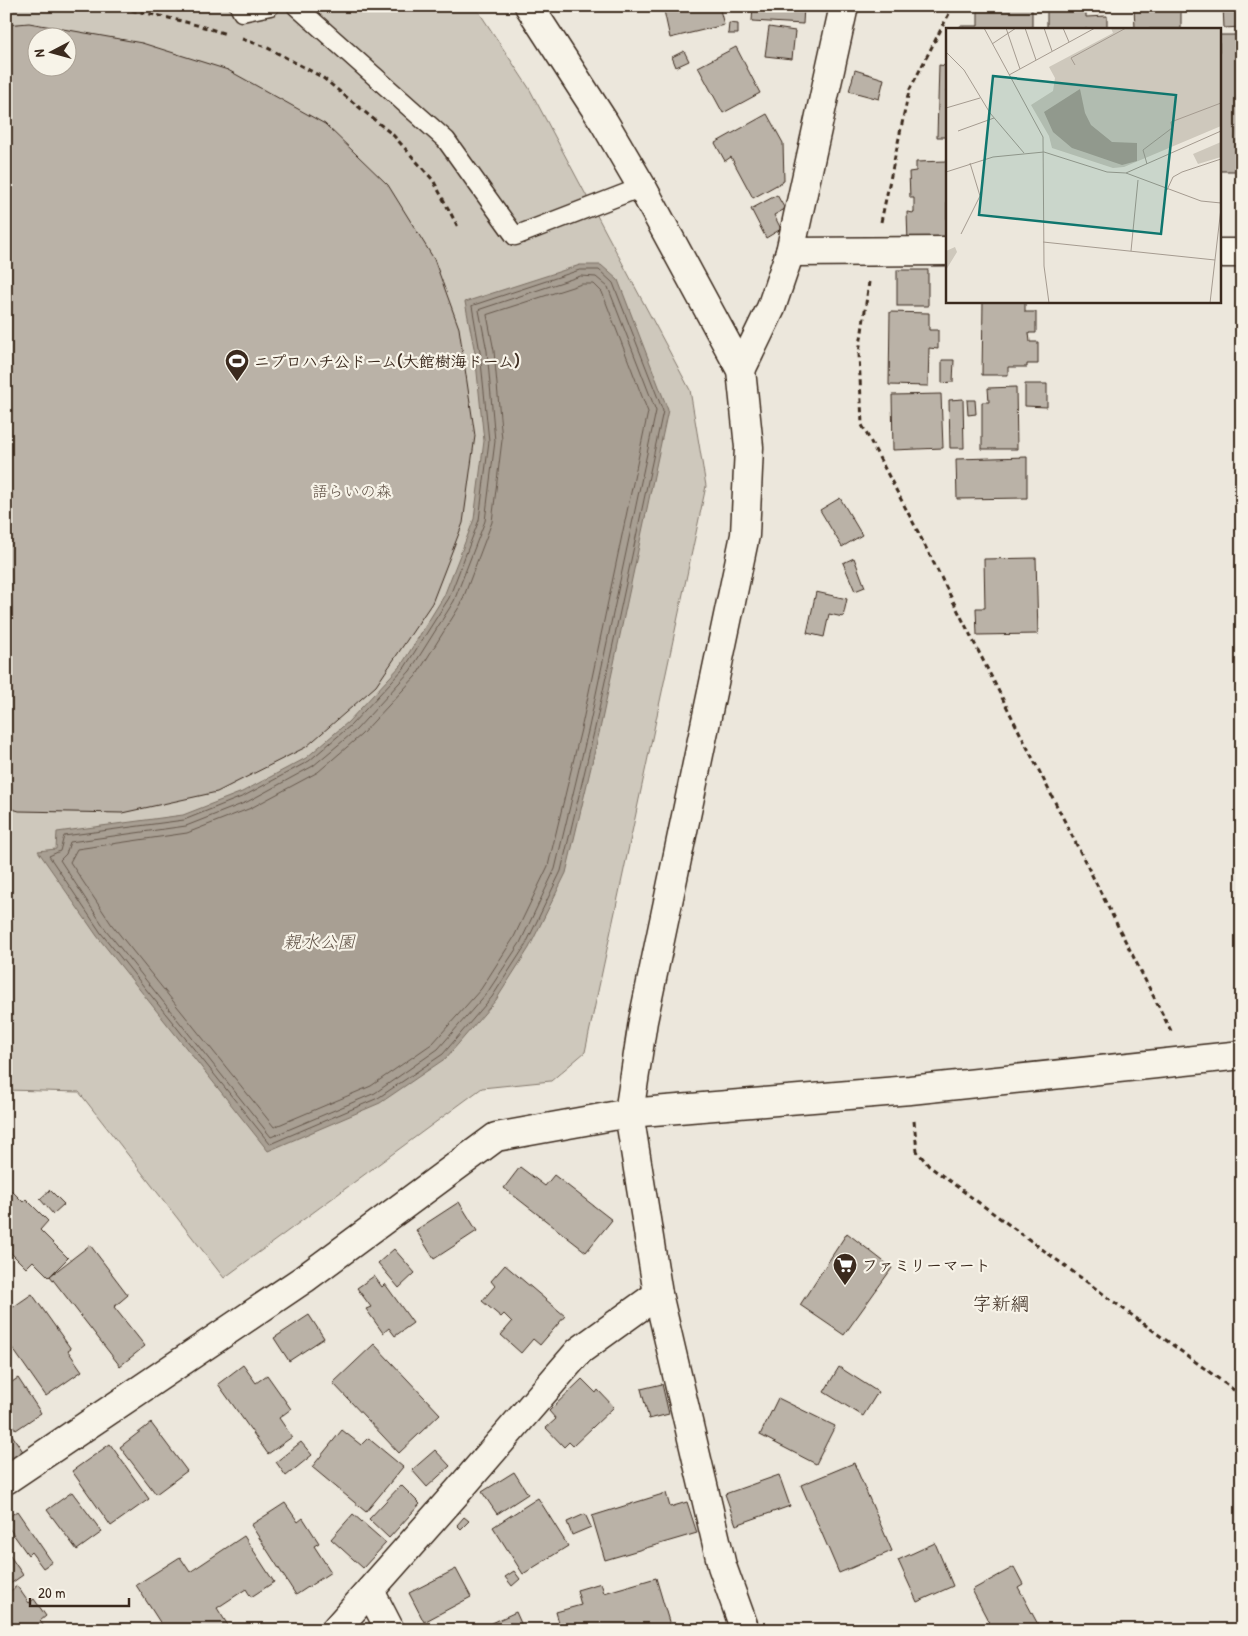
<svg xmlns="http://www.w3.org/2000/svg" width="1248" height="1636" font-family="'Patrick Hand','Klee One',sans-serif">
	<rect width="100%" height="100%" fill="#ece7dc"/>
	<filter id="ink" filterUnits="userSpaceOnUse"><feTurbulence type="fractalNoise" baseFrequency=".02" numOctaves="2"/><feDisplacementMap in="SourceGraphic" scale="10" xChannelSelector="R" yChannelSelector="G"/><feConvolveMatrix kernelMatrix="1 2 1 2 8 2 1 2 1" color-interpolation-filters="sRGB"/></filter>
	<g filter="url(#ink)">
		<path fill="#cec8bc" stroke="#84796d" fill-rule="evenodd" d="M6,6H475L529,88L690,390L706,486L585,1052L551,1081L482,1088L224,1278L79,1092L6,1090ZM38,38H68V68H38Z"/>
		<polygon fill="#a89f93" stroke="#7c7064" points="580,265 601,265 618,280 668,410 600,729 566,873 529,948 496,1000 446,1058 380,1103 268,1151 97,936 38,851 56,849 57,832 183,815 242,792 306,758 348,722 402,664 444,596 474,519 484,441 475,353 465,302"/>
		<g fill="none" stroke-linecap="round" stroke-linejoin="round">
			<g stroke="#67594d" stroke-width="1">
				<polygon points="580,270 599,270 613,283 663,411 595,728 561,871 525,946 492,997 443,1054 378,1098 270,1144 101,933 49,856 60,851 64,836 184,820 244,796 309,761 351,725 405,667 449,598 479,520 489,441 480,352 472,306"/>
				<polygon points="581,276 596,277 608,287 656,411 589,727 555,869 520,943 487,993 438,1049 375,1093 271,1137 106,930 60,860 66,854 70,842 186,826 247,802 313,766 356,730 410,671 454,601 485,521 495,441 487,351 479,310"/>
				<polygon points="582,284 594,284 602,292 648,412 582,725 548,866 513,939 481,989 433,1043 371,1086 274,1127 112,925 70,862 77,849 187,833 251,808 318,772 361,735 416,676 461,604 492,522 502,440 494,351 487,315"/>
			</g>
		</g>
		<g fill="#bab2a7" stroke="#3b2a1e" fill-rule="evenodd">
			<polygon points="663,6 719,6 724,25 670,38"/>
			<polygon points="753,6 804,6 803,24 752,21"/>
			<polygon points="978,6 1032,6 1032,29 960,29 960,26 978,26"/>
			<polygon points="1051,6 1086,6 1086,17 1107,16 1107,29 1047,29 1047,9 1051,9"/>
			<polygon points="1134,6 1181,6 1181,29 1135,29"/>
			<polygon points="1223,6 1242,6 1242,27 1224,28"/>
			<path d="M29,23L142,43L228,70L325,124L388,185L434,259L459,328L475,436L463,523L432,603L376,686L306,747L217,792L122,813L19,811L6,807V25ZM38,38H68V68H38Z"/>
			<polygon points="729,23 738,24 738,34 728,34"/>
			<polygon points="769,27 795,31 792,59 765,56"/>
			<rect x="1219" y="35" width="23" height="136"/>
			<polygon points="736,47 760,93 723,113 698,67"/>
			<polygon points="684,51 689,61 676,67 672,57"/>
			<polygon points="939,65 947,66 947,137 937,137"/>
			<polygon points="855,70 884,79 879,99 849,91"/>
			<polygon points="767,114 783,143 784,181 753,198 731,157 725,161 715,143"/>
			<polygon points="947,161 947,243 908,244 907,212 914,213 914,198 910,198 909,172 916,171 916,162"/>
			<polygon points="777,195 785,209 774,215 781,229 766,238 751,209"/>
			<rect x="897" y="270" width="31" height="36"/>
			<polygon points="983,301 1025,301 1025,312 1036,312 1036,333 1029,333 1030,342 1038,342 1038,364 1027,364 1027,367 1008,367 1008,375 982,375"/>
			<polygon points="890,312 929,313 929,330 938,330 938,349 929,348 928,386 889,385"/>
			<polygon points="942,360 954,360 953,382 942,383"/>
			<polygon points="1025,384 1047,384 1047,407 1025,406"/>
			<polygon points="1016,387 1017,449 982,449 982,402 989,402 988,388"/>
			<polygon points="941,394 943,448 893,450 892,395"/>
			<polygon points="963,399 964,448 950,448 949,400"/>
			<polygon points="967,400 975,400 976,414 968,415"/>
			<polygon points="1027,457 1027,498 957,499 956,459"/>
			<polygon points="840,498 862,535 842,547 820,510"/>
			<polygon points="854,558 865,587 855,591 843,563"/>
			<polygon points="1036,558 1038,634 977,635 976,608 985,608 984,559"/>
			<polygon points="816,592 847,599 843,617 829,614 824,637 807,633"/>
			<polygon points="520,1167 545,1186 554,1175 612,1220 586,1252 504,1188"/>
			<polygon points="6,1185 23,1202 26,1199 48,1221 40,1230 68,1258 49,1277 33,1261 26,1268 6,1248"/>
			<polygon points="50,1190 64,1204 53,1214 40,1199"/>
			<polygon points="459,1202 477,1231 434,1259 416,1230"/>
			<polygon points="847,1233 892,1268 844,1335 800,1305"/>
			<polygon points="90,1245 128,1295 114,1307 145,1346 120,1366 50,1276"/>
			<polygon points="394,1249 415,1273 399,1288 378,1263"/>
			<polygon points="505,1265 565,1316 540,1345 533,1339 521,1353 501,1335 512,1322 504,1314 501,1317 482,1301 495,1286 491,1281"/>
			<polygon points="374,1276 382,1287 385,1284 413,1323 395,1336 389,1328 383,1333 366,1309 371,1307 357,1288"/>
			<polygon points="32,1294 71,1349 68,1351 82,1371 46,1396 6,1339 6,1312"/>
			<polygon points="309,1315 324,1338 289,1361 274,1338"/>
			<polygon points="374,1344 440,1414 399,1453 333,1383"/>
			<polygon points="243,1365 256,1383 267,1375 291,1409 279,1418 292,1437 268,1454 218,1384"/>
			<polygon points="839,1367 878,1392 863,1416 824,1392"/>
			<polygon points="18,1378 41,1413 16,1430 6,1416 6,1386"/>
			<polygon points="582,1379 596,1393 598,1390 614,1407 573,1446 569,1442 564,1447 546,1428 556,1419 549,1411"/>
			<polygon points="662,1384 669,1414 649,1419 641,1389"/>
			<polygon points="778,1398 835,1426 816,1464 760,1435"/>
			<polygon points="151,1423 187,1471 156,1494 120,1447"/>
			<polygon points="6,1426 24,1453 6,1465"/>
			<polygon points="342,1430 361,1445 368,1438 403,1467 366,1512 312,1467"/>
			<polygon points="301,1442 312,1455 286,1476 276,1462"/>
			<polygon points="110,1444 149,1499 111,1526 72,1471"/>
			<polygon points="435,1450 450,1466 427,1487 412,1470"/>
			<polygon points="854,1463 892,1551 839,1573 801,1485"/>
			<polygon points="514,1472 528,1494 497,1514 482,1492"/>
			<polygon points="779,1475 790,1506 736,1525 725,1494"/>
			<polygon points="401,1485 420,1504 389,1538 369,1519"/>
			<polygon points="72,1492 102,1532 77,1550 47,1510"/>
			<polygon points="666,1493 670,1507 687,1502 697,1533 605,1560 592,1516"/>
			<polygon points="538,1498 568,1546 523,1574 493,1527"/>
			<polygon points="285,1503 298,1522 303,1518 319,1543 314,1546 331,1572 296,1595 251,1525"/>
			<polygon points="17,1511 52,1562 43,1568 31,1552 28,1555 6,1524 6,1519"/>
			<polygon points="353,1514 386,1543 363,1568 331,1539"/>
			<polygon points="585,1514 591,1527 572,1535 567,1522"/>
			<polygon points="464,1517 469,1521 461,1529 457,1525"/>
			<polygon points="244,1536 274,1582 251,1597 246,1589 217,1608 231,1630 165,1630 136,1585 180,1557 190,1572"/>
			<polygon points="935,1543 953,1586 917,1602 898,1560"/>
			<polygon points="6,1550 23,1575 6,1587"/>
			<polygon points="1014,1567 1023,1584 1018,1587 1041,1630 993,1630 972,1590"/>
			<polygon points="456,1569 471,1597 424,1622 409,1593"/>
			<polygon points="514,1571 520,1579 512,1586 505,1577"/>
			<polygon points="656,1578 670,1625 654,1630 561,1630 556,1612 581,1605 577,1590 601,1583 604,1593"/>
			<polygon points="17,1586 29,1603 34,1599 46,1616 40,1621 47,1630 6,1630 6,1594"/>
			<polygon points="516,1612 524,1630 477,1630"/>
		</g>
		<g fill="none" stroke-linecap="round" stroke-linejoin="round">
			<defs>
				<g id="lane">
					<polyline points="239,6 242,12 270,6"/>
					<polyline points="296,6 446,140 515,236 642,187"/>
				</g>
				<g id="street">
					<polyline points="790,252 947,251"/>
					<polyline points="1219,253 1242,253"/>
					<polyline points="370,1591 390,1630"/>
					<polyline points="335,1630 458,1491 579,1351 658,1294"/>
				</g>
				<g id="secondary">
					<polyline points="529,6 604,122 642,187 741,370 749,447 745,535 643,1021 629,1113 658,1294 722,1566 745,1630"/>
					<polyline points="741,370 771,308 790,252 844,6"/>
					<polyline points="6,1480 304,1279 496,1137 629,1113 910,1090 1242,1055"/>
				</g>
			</defs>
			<use href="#lane" stroke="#3b2a1e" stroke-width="21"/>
			<use href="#street" stroke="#3b2a1e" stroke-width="31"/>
			<use href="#secondary" stroke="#3b2a1e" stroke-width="31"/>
			<g stroke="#3b2a1e" stroke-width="3" stroke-dasharray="5 4" stroke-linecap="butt">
				<path d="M105,6C146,12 187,21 226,34"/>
				<polyline points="242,39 266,47 322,77 393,135 433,180 459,229"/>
				<polyline points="881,222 909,91 953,6"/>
				<polyline points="869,282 859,353 862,425 916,528 1171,1031"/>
				<polyline points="6,832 13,831"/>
				<polyline points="914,1121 917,1151 929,1166 1242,1396"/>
			</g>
			<use href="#lane" stroke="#f7f3e8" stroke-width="18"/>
			<use href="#street" stroke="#f7f3e8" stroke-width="28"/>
			<use href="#secondary" stroke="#f7f3e8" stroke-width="28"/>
		</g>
	</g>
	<defs>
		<symbol id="stadium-pin" viewBox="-11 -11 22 30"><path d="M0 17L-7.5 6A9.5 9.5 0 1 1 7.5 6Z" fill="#3b2a1e" stroke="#f7f3e8"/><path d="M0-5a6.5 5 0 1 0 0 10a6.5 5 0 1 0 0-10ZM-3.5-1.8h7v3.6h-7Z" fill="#fff"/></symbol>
		<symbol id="supermarket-pin" viewBox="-11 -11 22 30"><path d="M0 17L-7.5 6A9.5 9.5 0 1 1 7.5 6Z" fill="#3b2a1e" stroke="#f7f3e8"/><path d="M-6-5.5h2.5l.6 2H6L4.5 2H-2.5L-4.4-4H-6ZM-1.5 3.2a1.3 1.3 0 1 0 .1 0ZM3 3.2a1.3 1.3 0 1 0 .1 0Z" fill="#fff"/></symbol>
	</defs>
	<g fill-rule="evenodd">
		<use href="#stadium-pin" x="223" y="347" width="28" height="38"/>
		<use href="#supermarket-pin" x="831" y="1251" width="28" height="38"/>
	</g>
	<g text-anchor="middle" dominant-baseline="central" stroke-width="4.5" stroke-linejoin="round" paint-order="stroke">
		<g font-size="16" font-weight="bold" fill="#3b2a1e" stroke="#f7f3e8" text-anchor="start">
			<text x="254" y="361">ニプロハチ公ドーム(大館樹海ドーム)</text>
			<text x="862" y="1265">ファミリーマート</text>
		</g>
		<g font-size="16" fill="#605246" stroke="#f7f3e8">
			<text x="352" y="491">語らいの森</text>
		</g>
		<g font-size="18" font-style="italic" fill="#615347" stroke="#f7f3e8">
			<text x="319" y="941">親水公園</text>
		</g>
		<g font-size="19" fill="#3b2a1e" stroke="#f7f3e8">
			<text x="1001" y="1303">字新綱</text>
		</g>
	</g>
	<g transform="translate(946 28)">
		<rect width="275" height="275" fill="#ece7dc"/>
		<path d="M165,0H275V98L178,139L167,140L106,120L103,108L85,77L107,63L109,50L103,39L167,5ZM275,114V129L252,136L247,126ZM9,219L11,224L0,242V223Z" fill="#cec8bc"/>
		<path d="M134,61L139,85L145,97L166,114L191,115V133L176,137L141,125L126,120L107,104L98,84Z" fill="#a89f93"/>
		<path fill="none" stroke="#a59b90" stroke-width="1" d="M38,0L97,109L98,238L103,275M60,0L74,41M79,0L90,32M98,0L106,23M117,0L123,14M46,16L70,0M0,24L18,42L44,85L78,125M129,37L125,30L180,0M63,47L149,0M0,80L34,70M12,103L48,90M201,136L197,122L226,100L225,94L275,75M0,144L47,129L98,124L161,144L180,145L275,103M180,145L255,173L275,175M221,162L227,149L236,144L275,131M15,206L34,168L24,135M97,214L269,232M185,223L192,152M264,275L275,180"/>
		<path fill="#0f766e" fill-opacity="0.15" stroke="#0f766e" stroke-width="2.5" d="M47,48L230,67L215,206L33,187Z"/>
		<rect width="275" height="275" fill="none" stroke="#3b2a1e" stroke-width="2.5"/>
	</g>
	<rect width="1248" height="1636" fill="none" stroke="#f7f3e8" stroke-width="25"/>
	<rect x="12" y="12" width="1223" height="1611" fill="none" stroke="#3b2a1e" stroke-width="2" filter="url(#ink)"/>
	<g transform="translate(52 52) rotate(264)"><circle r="24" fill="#f7f3e8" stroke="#aca397"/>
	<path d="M0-4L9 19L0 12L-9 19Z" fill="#3b2a1e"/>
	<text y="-8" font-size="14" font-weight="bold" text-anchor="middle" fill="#3b2a1e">N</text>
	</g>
	<path d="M30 1598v8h99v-8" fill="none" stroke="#3b2a1e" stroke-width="2.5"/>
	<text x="38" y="1598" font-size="15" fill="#3b2a1e" stroke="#f7f3e8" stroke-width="4" paint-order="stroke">20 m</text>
</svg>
